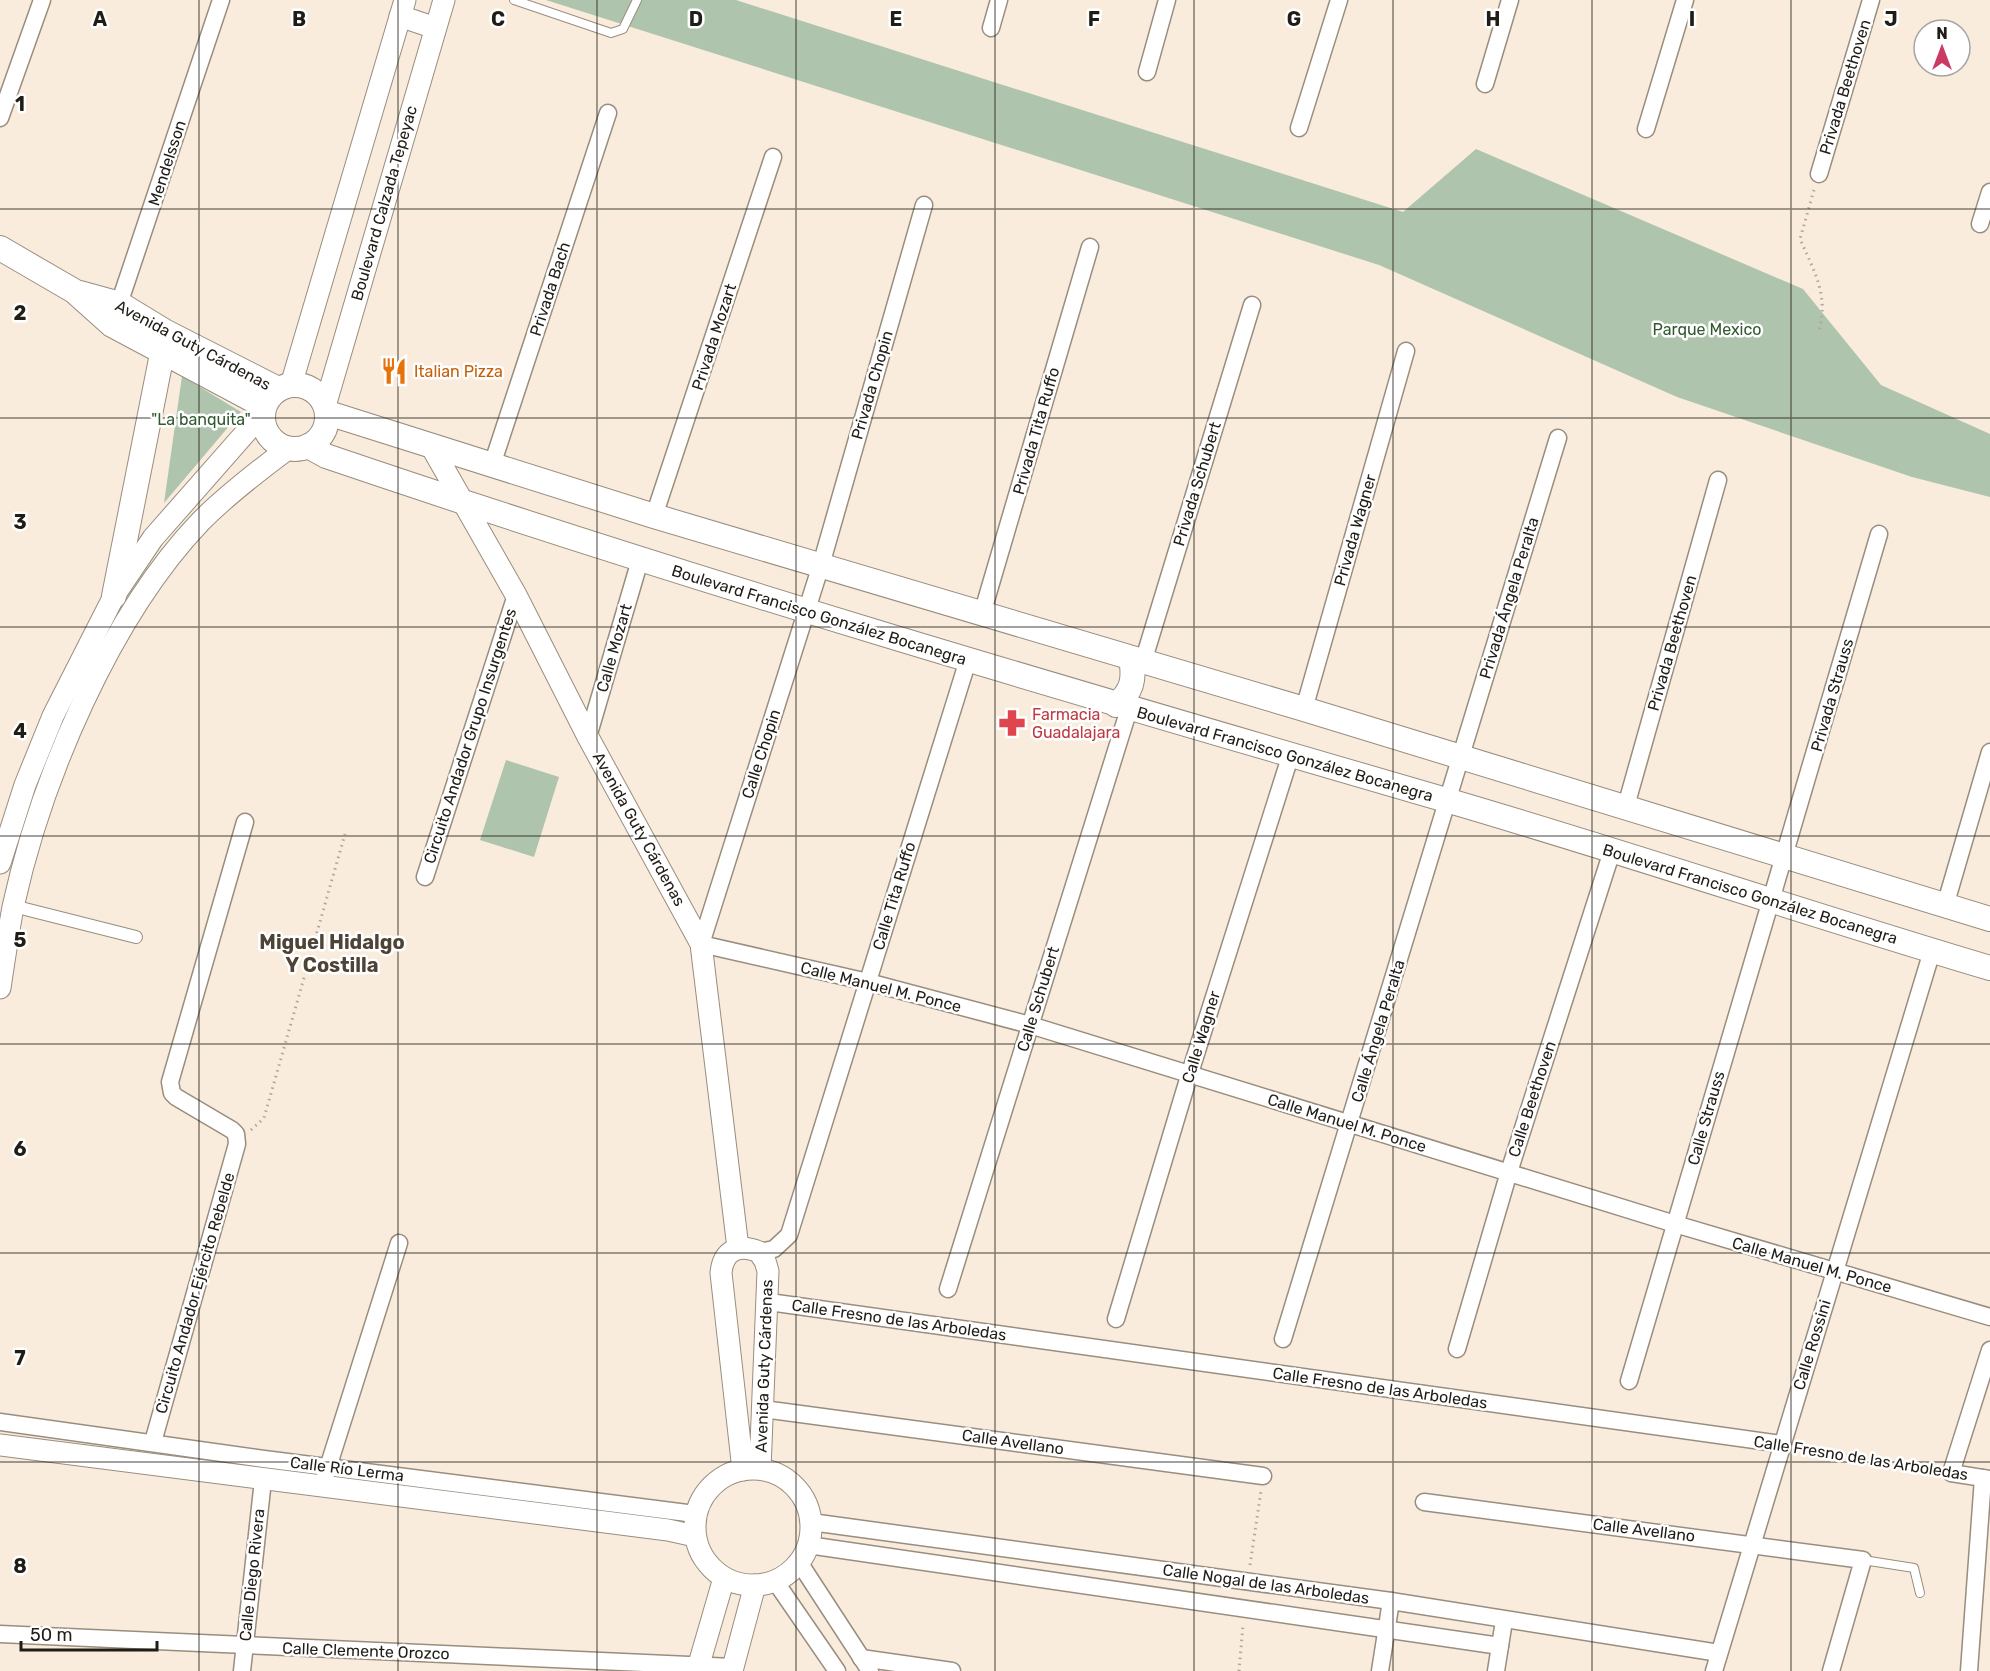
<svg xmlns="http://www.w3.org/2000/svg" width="1990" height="1671" font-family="Rubik,sans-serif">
	<rect width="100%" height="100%" fill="#f9ecdc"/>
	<g fill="#aec4ad">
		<polygon points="546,0 736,0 1403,212 1476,149 1803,289 1881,385 1990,434 1990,497 1912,477 1677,397 1379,265"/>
		<polygon points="182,376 241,412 164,503"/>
		<polygon points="506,760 559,777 534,857 480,840"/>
	</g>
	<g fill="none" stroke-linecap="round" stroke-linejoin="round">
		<defs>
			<g id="service">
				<polyline points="514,0 611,33 623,29 637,0"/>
				<polyline points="1863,1560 1914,1568 1920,1593"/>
			</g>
			<polyline id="pedestrian" points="13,906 136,937"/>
			<g id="minor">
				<polyline points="991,28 999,0"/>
				<polyline points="1147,72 1167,0"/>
				<polyline points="1485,84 1510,0"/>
				<polyline points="0,118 42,0"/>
				<polyline points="1299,128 1339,0"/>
				<polyline points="1646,129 1685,0"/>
				<polyline points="1819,174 1871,0"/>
				<polyline points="924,205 821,565 701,944 868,982 1030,1025 1675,1224 1990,1317"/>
				<polyline points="1980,224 1990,192"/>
				<polyline points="116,313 221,0"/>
				<polyline points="492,465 608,113"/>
				<polyline points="654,516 773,157"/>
				<polyline points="982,614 1090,247"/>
				<polyline points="1143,662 1252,305"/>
				<polyline points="1304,709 1406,351"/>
				<polyline points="588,737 640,560"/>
				<polyline points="1626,806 1718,480"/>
				<polyline points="425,877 516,595"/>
				<polyline points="1945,906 1990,752"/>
				<polyline points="759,1252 774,1249 789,1235 968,660"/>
				<polyline points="948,1289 1129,709"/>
				<polyline points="769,1302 1782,1444"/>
				<polyline points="1116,1319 1189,1076 1290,757"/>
				<polyline points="1283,1339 1558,438"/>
				<polyline points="1457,1349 1509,1172 1612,851"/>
				<polyline points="1990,1350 1951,1473 1990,1479"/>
				<polyline points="1629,1381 1879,534"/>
				<polyline points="763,1409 1263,1476"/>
				<polyline points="0,1422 264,1459 695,1514"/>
				<polyline points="153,1442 237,1144 236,1134 232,1130 176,1097 172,1093 170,1082 245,822"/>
				<polyline points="325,1477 399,1243"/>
				<polyline points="1424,1502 1863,1560 1831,1671"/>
				<polyline points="811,1522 1391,1601 1719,1653"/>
				<polyline points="808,1545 1500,1646"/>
				<polyline points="799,1562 870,1671"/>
				<polyline points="775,1581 837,1671"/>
				<polyline points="0,1634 733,1667"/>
				<polyline points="861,1658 952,1671"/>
				<polyline points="242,1671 263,1480"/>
				<polyline points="1380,1671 1391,1601"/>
				<polyline points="1496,1671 1504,1621"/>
				<polyline points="1714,1671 1932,951"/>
				<polyline points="1969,1671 1983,1478"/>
			</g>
			<g id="tertiary">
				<polyline points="400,16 435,28"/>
				<polyline points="291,385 405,0"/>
				<polyline points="325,406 444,0"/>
				<polyline points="431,446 516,595 588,737 701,944 738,1248"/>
				<polyline points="0,863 25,785 53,716 114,596 153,538 263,413"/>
				<path d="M0,988C4,961 8,934 13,907C41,779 110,616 201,521C228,494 258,471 289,448"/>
				<polyline points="0,1445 668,1530 695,1536"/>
				<circle cx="753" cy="1527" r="58"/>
				<path d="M743,1470L721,1273C723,1251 738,1243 759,1252L765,1261L768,1271L760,1469"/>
				<polyline points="697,1671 724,1578"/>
				<polyline points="732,1671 755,1585"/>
			</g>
			<g id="secondary">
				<polyline points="0,248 74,291 112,325 264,406"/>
				<polyline points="80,293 120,304 166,332 278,389"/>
				<circle cx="295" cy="417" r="32"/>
				<polyline points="328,413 654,516 1304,709 1990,919"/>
				<path d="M308,446L326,456C696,582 1071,691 1446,800C1628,853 1808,914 1990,968"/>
				<polyline points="114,596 162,354"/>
				<path d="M1116,705C1132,692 1135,679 1131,659"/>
			</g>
		</defs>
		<use href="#service" stroke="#998d7e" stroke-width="10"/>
		<use href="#pedestrian" stroke="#998d7e" stroke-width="14"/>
		<use href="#minor" stroke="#998d7e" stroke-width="19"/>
		<use href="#tertiary" stroke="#998d7e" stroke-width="23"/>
		<use href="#secondary" stroke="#998d7e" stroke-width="26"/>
		<g stroke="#b0a699" stroke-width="3" stroke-dasharray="1.5 4.5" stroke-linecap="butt">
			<path d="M1814,190L1800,239C1814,271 1830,297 1818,333"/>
			<polyline points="251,1130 264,1118 345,834"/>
			<polyline points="1799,1447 1934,1470"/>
			<polyline points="1250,1565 1261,1491"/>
			<polyline points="1239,1671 1243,1625"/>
		</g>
		<use href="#service" stroke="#fff" stroke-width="8"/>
		<use href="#pedestrian" stroke="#fff" stroke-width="12"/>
		<use href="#minor" stroke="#fff" stroke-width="16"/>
		<use href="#tertiary" stroke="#fff" stroke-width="21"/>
		<use href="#secondary" stroke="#fff" stroke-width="24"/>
	</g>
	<path fill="none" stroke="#201c16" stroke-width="1.5" stroke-opacity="0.55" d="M199,0V1671M398,0V1671M597,0V1671M796,0V1671M995,0V1671M1194,0V1671M1393,0V1671M1592,0V1671M1791,0V1671M0,209H1990M0,418H1990M0,627H1990M0,836H1990M0,1044H1990M0,1253H1990M0,1462H1990"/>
	<defs>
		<symbol id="restaurant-bare" viewBox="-9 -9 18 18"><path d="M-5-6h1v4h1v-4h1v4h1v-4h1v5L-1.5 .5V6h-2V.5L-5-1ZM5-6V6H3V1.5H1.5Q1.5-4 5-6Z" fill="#e8710a" stroke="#fff" stroke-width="2.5" paint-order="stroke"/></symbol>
		<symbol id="pharmacy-bare" viewBox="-9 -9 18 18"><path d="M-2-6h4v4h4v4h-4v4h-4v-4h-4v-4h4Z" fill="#e0444e" stroke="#fff" stroke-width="2.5" paint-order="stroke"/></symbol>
	</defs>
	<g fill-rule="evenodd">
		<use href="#restaurant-bare" x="375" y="352" width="38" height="38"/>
		<use href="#pharmacy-bare" x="993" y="704" width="38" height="38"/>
	</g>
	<g text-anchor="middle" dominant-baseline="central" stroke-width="5" stroke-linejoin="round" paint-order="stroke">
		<g font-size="16" fill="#201c16" stroke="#fff">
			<text transform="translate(1845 87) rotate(-73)">Privada Beethoven</text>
			<text transform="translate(167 163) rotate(-72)">Mendelsson</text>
			<text transform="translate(384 203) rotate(-74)">Boulevard Calzada Tepeyac</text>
			<text transform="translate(550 289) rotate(-72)">Privada Bach</text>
			<text transform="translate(714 337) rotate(-72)">Privada Mozart</text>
			<text transform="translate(193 345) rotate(28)">Avenida Guty Cárdenas</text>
			<text transform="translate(872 385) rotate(-74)">Privada Chopin</text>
			<text transform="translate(1036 431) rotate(-74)">Privada Tita Ruffo</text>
			<text transform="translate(1197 484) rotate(-73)">Privada Schubert</text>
			<text transform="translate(1355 530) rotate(-74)">Privada Wagner</text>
			<text transform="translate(1509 598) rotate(-73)">Privada Ángela Peralta</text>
			<text transform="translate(819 615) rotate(17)">Boulevard Francisco González Bocanegra</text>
			<text transform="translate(1672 643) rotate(-74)">Privada Beethoven</text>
			<text transform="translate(614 648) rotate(-74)">Calle Mozart</text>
			<text transform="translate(1832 695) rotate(-74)">Privada Strauss</text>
			<text transform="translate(470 736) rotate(-72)">Circuito Andador Grupo Insurgentes</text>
			<text transform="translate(761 754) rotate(-72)">Calle Chopin</text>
			<text transform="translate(1285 754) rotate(16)">Boulevard Francisco González Bocanegra</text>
			<text transform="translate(639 829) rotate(61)">Avenida Guty Cárdenas</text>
			<text transform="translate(1750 894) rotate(17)">Boulevard Francisco González Bocanegra</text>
			<text transform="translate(894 896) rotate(-73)">Calle Tita Ruffo</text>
			<text transform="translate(881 987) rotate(14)">Calle Manuel M. Ponce</text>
			<text transform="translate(1038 999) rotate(-73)">Calle Schubert</text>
			<text transform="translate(1378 1031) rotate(-73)">Calle Ángela Peralta</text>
			<text transform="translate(1201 1037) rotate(-73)">Calle Wagner</text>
			<text transform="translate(1532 1099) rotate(-72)">Calle Beethoven</text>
			<text transform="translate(1706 1118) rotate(-74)">Calle Strauss</text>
			<text transform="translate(1347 1123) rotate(17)">Calle Manuel M. Ponce</text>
			<text transform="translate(1812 1265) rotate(16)">Calle Manuel M. Ponce</text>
			<text transform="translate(195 1293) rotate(-74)">Circuito Andador Ejército Rebelde</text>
			<text transform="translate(899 1320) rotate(8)">Calle Fresno de las Arboledas</text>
			<text transform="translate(1812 1345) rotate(-73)">Calle Rossini</text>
			<text transform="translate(764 1366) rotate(-88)">Avenida Guty Cárdenas</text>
			<text transform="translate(1380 1388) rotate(8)">Calle Fresno de las Arboledas</text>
			<text transform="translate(1013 1442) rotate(8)">Calle Avellano</text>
			<text transform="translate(1861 1458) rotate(9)">Calle Fresno de las Arboledas</text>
			<text transform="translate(347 1469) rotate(7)">Calle Río Lerma</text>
			<text transform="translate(1644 1530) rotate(7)">Calle Avellano</text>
			<text transform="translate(252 1575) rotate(-84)">Calle Diego Rivera</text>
			<text transform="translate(1266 1584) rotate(8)">Calle Nogal de las Arboledas</text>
			<text transform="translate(366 1651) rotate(2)">Calle Clemente Orozco</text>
		</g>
		<g font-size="16" fill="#325830" stroke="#fff">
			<text x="1707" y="329">Parque Mexico</text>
			<text x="201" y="419">"La banquita"</text>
		</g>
		<g font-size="16" fill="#c56008" stroke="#fff" text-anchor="start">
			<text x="414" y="371">Italian Pizza</text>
		</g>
		<g font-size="16" fill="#be3a42" stroke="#fff" text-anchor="start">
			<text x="1032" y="714">Farmacia<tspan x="1032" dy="18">Guadalajara</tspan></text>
		</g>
		<g font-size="20" font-weight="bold" fill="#4d4336" stroke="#fff">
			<text x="332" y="942">Miguel Hidalgo<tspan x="332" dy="23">Y Costilla</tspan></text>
		</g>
	</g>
	<g font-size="20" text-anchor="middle" font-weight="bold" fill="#201c16" stroke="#fff" stroke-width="5" stroke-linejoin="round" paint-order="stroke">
		<text x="100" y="26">A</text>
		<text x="299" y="26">B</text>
		<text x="498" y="26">C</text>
		<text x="696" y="26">D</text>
		<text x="896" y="26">E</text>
		<text x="1094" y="26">F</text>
		<text x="1294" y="26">G</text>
		<text x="1493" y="26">H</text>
		<text x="1692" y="26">I</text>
		<text x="1891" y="26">J</text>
		<text x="20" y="111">1</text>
		<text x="20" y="320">2</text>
		<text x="20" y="529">3</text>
		<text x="20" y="738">4</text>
		<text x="20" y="947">5</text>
		<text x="20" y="1156">6</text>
		<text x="20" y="1365">7</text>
		<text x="20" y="1573">8</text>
	</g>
	<g transform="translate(1942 48)"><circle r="28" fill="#ffffff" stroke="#a6a4a2" stroke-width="1.5"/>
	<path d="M0-4.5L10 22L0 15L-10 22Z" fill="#c93a64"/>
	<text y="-9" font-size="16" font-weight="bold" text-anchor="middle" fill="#201c16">N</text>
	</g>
	<path d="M21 1641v9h136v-9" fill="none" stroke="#201c16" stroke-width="3"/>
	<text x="30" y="1641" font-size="18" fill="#201c16" stroke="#ffffff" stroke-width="4.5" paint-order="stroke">50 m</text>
</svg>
